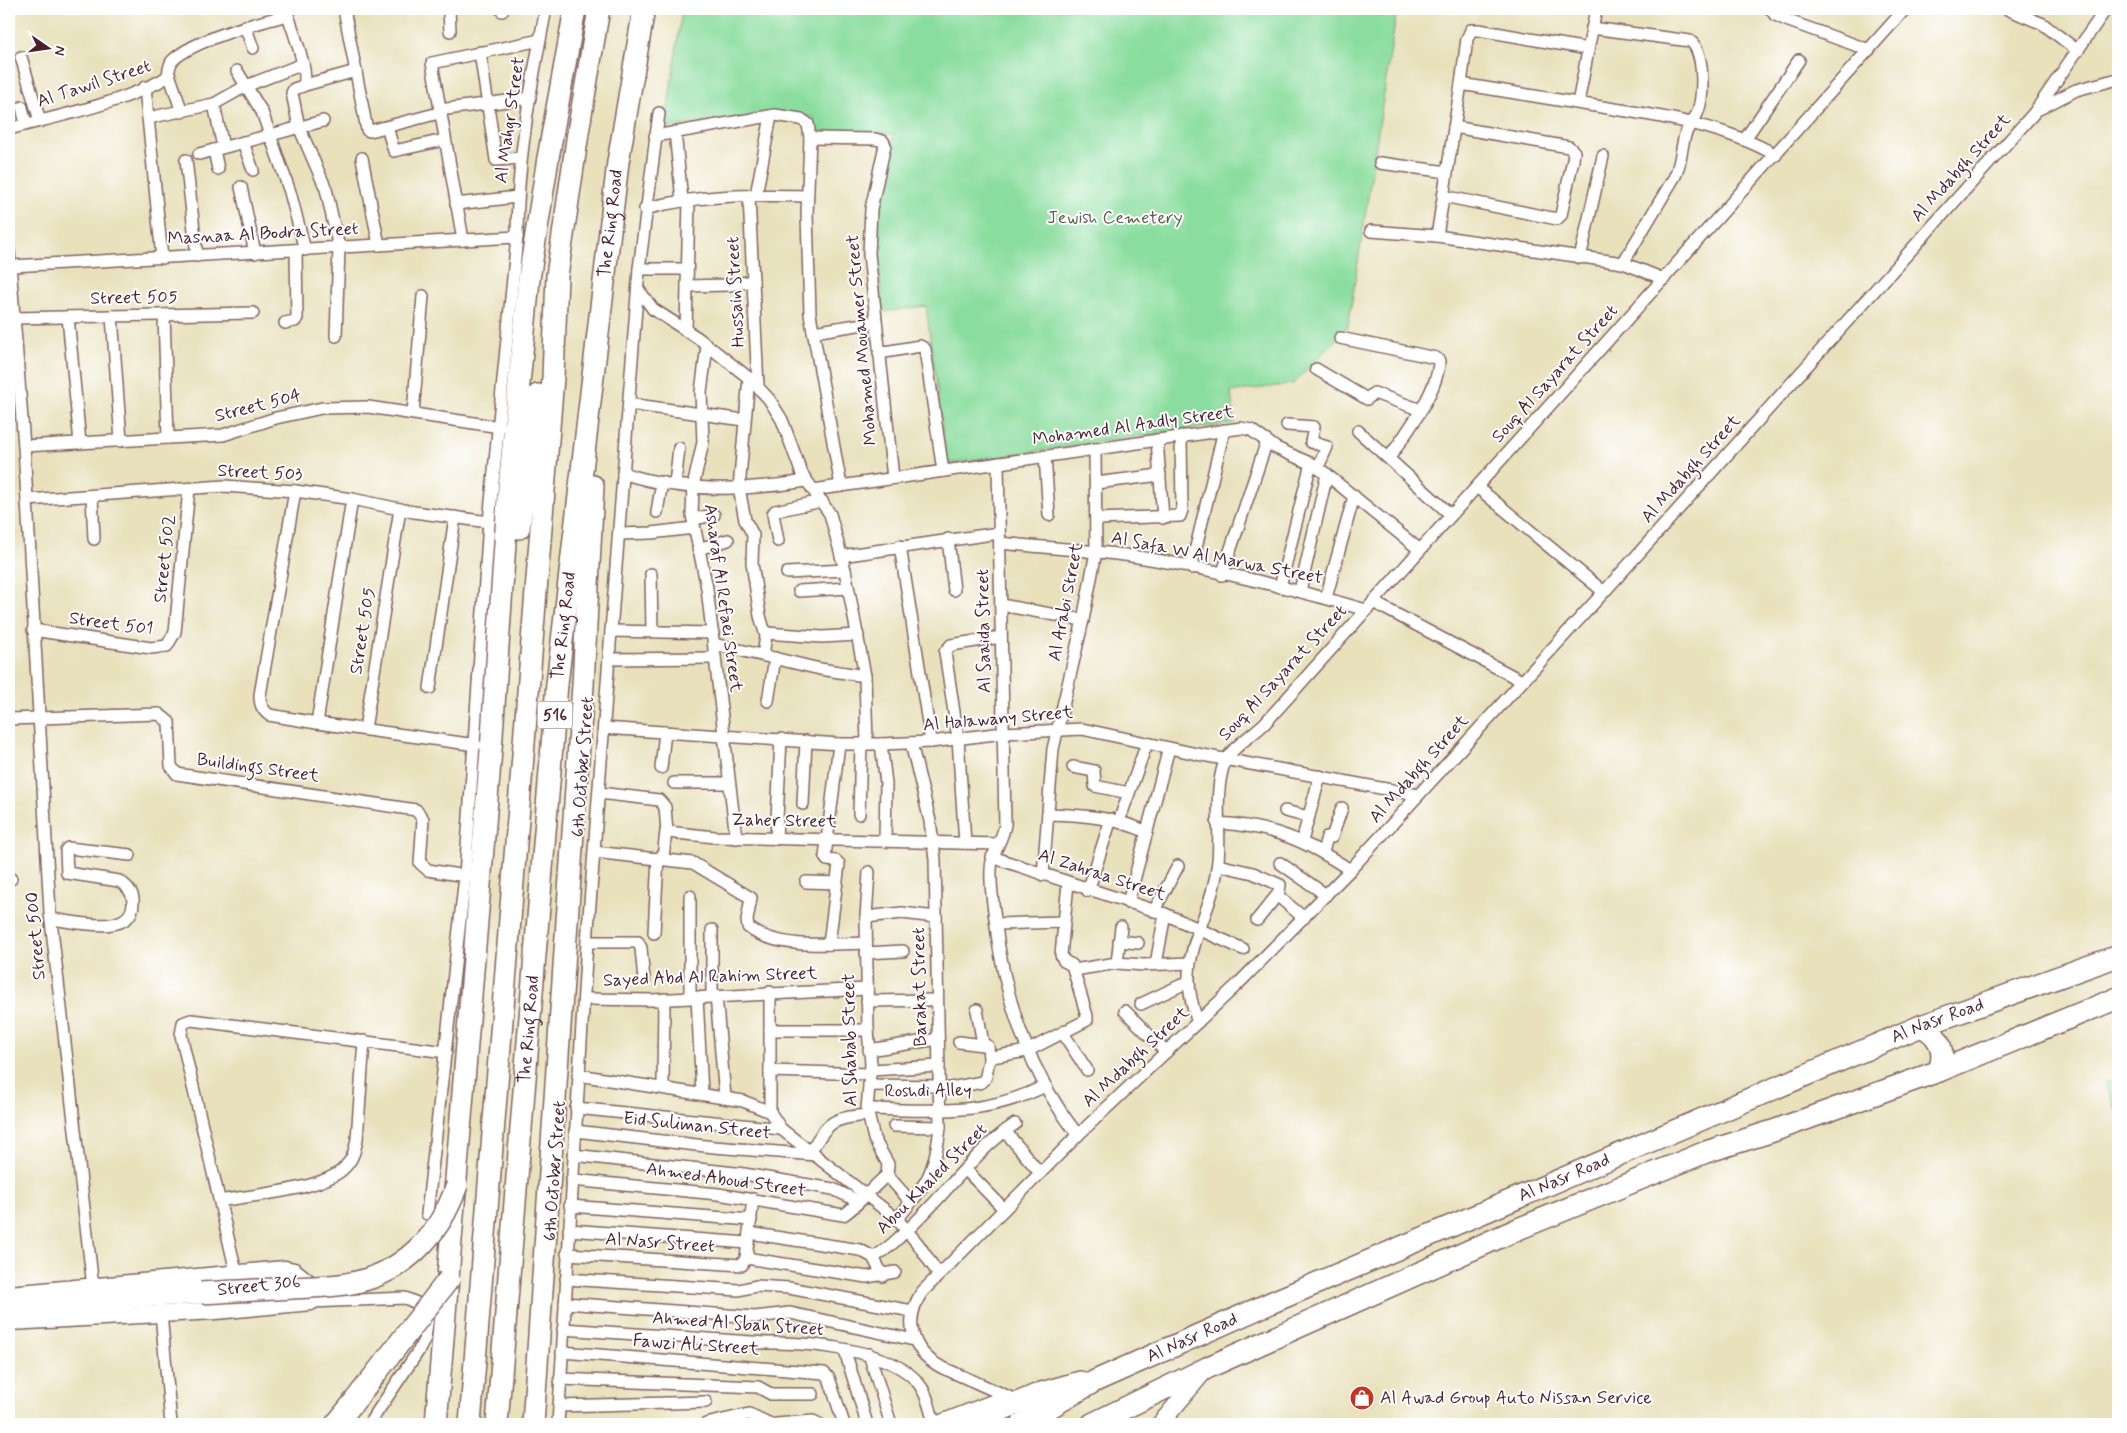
<svg xmlns="http://www.w3.org/2000/svg" width="2127" height="1433" font-family="Mynerve,sans-serif">
	<rect width="100%" height="100%" fill="#fff"/>
	<filter id="ink" filterUnits="userSpaceOnUse"><feTurbulence type="fractalNoise" baseFrequency=".02" numOctaves="2"/><feDisplacementMap in="SourceGraphic" scale="10" xChannelSelector="R" yChannelSelector="G"/><feConvolveMatrix kernelMatrix="1 2 1 2 8 2 1 2 1" color-interpolation-filters="sRGB"/></filter>
	<filter id="wash" filterUnits="userSpaceOnUse"><feTurbulence type="fractalNoise" baseFrequency=".0096" numOctaves="4" result="noise"/><feDisplacementMap in="SourceGraphic" scale="20" xChannelSelector="R" yChannelSelector="G"/><feGaussianBlur stdDeviation="1.12" result="paint"/><feColorMatrix in="noise" values="0 0 0 0 0 0 0 0 0 0 0 0 0 0 0 0 0 1.4 0 .05"/><feComposite in="paint" operator="in"/></filter>
	<g filter="url(#wash)">
		<rect width="100%" height="100%" fill="#e8e1bc"/>
		<g fill="#8add9e" stroke="#6a7e64">
			<polygon points="682,9 1397,9 1348,327 1293,384 1231,392 1234,423 947,464 926,306 883,312 877,252 877,210 894,134 816,131 813,117 771,113 665,128"/>
			<polygon points="2118,1077 2118,1113 2105,1082"/>
		</g>
	</g>
	<g filter="url(#ink)">
		<g fill="none" stroke-linecap="round" stroke-linejoin="round">
			<defs>
				<g id="street">
					<path d="M286,9C290,23 311,75 303,86L294,89L292,93L299,127L326,189L339,248L336,336"/>
					<polyline points="344,9 367,130 370,131 439,113"/>
					<polyline points="449,9 450,31"/>
					<polyline points="502,9 502,11"/>
					<polyline points="1771,9 1775,15 1786,20 1869,50"/>
					<polyline points="2007,9 2043,24 2078,51"/>
					<polyline points="245,26 253,48"/>
					<path d="M1592,28L1690,41C1705,51 1704,98 1697,114C1693,122 1688,127 1685,135C1681,149 1681,163 1675,176L1623,263"/>
					<polyline points="480,52 496,160 521,158"/>
					<polyline points="21,57 40,121"/>
					<polyline points="237,71 262,112 290,192 305,250"/>
					<polyline points="169,74 182,112"/>
					<polyline points="1461,84 1467,39 1471,30 1479,30 1588,49"/>
					<polyline points="305,85 356,71"/>
					<polyline points="145,87 162,258"/>
					<polyline points="1578,103 1596,9"/>
					<polyline points="214,104 223,147"/>
					<polyline points="22,107 26,124"/>
					<polyline points="2039,109 2076,90 2118,79"/>
					<polyline points="439,110 530,98"/>
					<polyline points="148,118 214,104 246,86 303,64"/>
					<polyline points="387,127 394,151 444,140"/>
					<path d="M9,129C57,116 125,103 167,77C170,71 168,65 173,60C194,40 260,22 288,15"/>
					<polyline points="675,132 682,200"/>
					<polyline points="655,136 775,115 801,119 808,124 810,138 807,214 810,314 841,486"/>
					<polyline points="810,138 875,139 883,141 885,145 871,209 869,254 893,478"/>
					<polyline points="1745,139 1799,60"/>
					<polyline points="243,142 253,170"/>
					<polyline points="214,150 218,169"/>
					<polyline points="199,154 323,121"/>
					<polyline points="362,158 379,245"/>
					<polyline points="186,160 197,256"/>
					<polyline points="1380,163 1447,172"/>
					<polyline points="241,187 255,253"/>
					<polyline points="756,195 771,116"/>
					<polyline points="749,196 758,387"/>
					<polyline points="1443,196 1557,219 1561,215 1573,160 1574,152 1569,147 1454,127"/>
					<polyline points="456,204 517,197"/>
					<path d="M645,209C698,194 753,195 807,196"/>
					<path d="M1371,231L1437,236L1461,84C1504,91 1546,98 1589,105C1653,115 1719,123 1776,155"/>
					<polyline points="1437,236 1623,263 1664,279"/>
					<polyline points="463,240 432,63 540,40"/>
					<polyline points="9,251 24,446 50,912 93,1287"/>
					<polyline points="1580,258 1603,156"/>
					<polyline points="12,266 517,237"/>
					<polyline points="639,269 687,269"/>
					<polyline points="687,286 729,285 753,281"/>
					<polyline points="638,289 653,309 698,338 749,378 769,399 782,420 802,474 830,514 845,570 865,676 867,744"/>
					<polyline points="164,315 168,438"/>
					<polyline points="112,316 121,441"/>
					<polyline points="68,317 80,443"/>
					<polyline points="15,318 253,313"/>
					<polyline points="285,323 295,321 297,318 296,250"/>
					<polyline points="686,331 689,200"/>
					<polyline points="813,332 876,322"/>
					<path d="M1340,338L1436,358L1439,361C1439,390 1405,435 1389,458"/>
					<polyline points="707,346 701,392 703,442 693,487 692,515 707,588 736,838"/>
					<polyline points="879,353 920,346 925,349 943,471"/>
					<polyline points="1316,369 1367,399 1374,393 1421,410"/>
					<polyline points="749,378 739,488 745,520 753,535 752,563 760,616 766,636 763,655"/>
					<polyline points="629,404 744,420"/>
					<polyline points="413,413 423,296"/>
					<polyline points="1287,425 1314,427 1311,442 1327,447 1318,467"/>
					<polyline points="1358,431 1451,515"/>
					<polyline points="1157,440 1163,518"/>
					<polyline points="24,446 223,435 276,418 322,408 368,407 500,427"/>
					<polyline points="1045,456 1049,515"/>
					<path d="M998,463L1005,824C1003,841 991,852 991,870C990,886 993,903 995,919C1004,998 1028,1072 1078,1135"/>
					<path d="M623,473C682,493 746,491 806,481"/>
					<polyline points="1096,483 1160,475"/>
					<polyline points="675,484 679,448"/>
					<polyline points="1477,487 1604,592"/>
					<polyline points="813,490 1241,428 1251,430 1276,448 1316,466 1420,550"/>
					<path d="M295,491L260,695C260,705 262,709 269,715L317,723L476,745"/>
					<polyline points="92,496 94,539"/>
					<polyline points="27,500 224,486 295,491 352,499 414,512 489,522"/>
					<polyline points="657,512 662,482"/>
					<polyline points="693,519 714,515"/>
					<polyline points="1097,519 1180,516 1182,510 1181,436"/>
					<polyline points="619,534 651,533 694,528"/>
					<polyline points="948,539 954,590"/>
					<polyline points="778,541 773,514 775,511 822,501"/>
					<path d="M1000,543C1041,547 1083,550 1125,555C1206,567 1287,587 1366,610"/>
					<polyline points="900,546 931,742"/>
					<polyline points="698,549 728,540"/>
					<polyline points="841,556 999,533"/>
					<polyline points="1191,568 1224,430"/>
					<polyline points="787,573 845,570"/>
					<polyline points="651,574 652,631"/>
					<polyline points="1222,575 1267,441"/>
					<polyline points="1280,587 1311,463"/>
					<polyline points="799,591 848,588"/>
					<polyline points="1300,591 1327,474"/>
					<polyline points="1326,598 1354,496"/>
					<polyline points="1373,602 1522,681"/>
					<polyline points="1001,605 1083,620"/>
					<polyline points="33,630 151,648 167,646 175,632 189,489"/>
					<polyline points="611,631 713,633"/>
					<polyline points="766,633 822,637 858,635"/>
					<polyline points="714,644 820,669 865,676"/>
					<polyline points="609,659 715,658"/>
					<polyline points="430,688 455,517"/>
					<polyline points="768,701 775,658"/>
					<polyline points="9,719 159,714 169,722 171,766 177,774 416,810 423,819 420,863 428,870 465,876"/>
					<polyline points="317,723 352,499"/>
					<polyline points="604,728 839,744 881,744 931,742 1003,733 1082,729 1197,754 1418,795"/>
					<polyline points="365,729 400,509"/>
					<polyline points="881,744 886,783 885,841"/>
					<polyline points="1073,767 1094,771 1095,786 1129,793"/>
					<polyline points="661,768 665,732"/>
					<polyline points="674,783 729,783"/>
					<polyline points="599,793 659,800 665,807 667,832 715,837 997,844"/>
					<polyline points="803,804 806,741"/>
					<polyline points="1285,811 1309,817"/>
					<polyline points="859,814 861,744"/>
					<path d="M1048,814C1083,815 1114,817 1147,832"/>
					<polyline points="1119,821 1147,743"/>
					<path d="M1217,823C1272,826 1305,840 1350,870"/>
					<polyline points="776,839 781,739"/>
					<polyline points="1302,841 1320,776"/>
					<polyline points="965,843 958,739 945,652 951,645 1001,637"/>
					<path d="M594,852L693,863L751,898L747,920L748,927C776,950 832,944 866,943"/>
					<polyline points="1323,852 1327,837 1332,837 1342,808"/>
					<polyline points="992,857 1165,914 1243,949"/>
					<polyline points="663,858 666,831"/>
					<polyline points="1280,863 1326,895"/>
					<polyline points="1218,865 1253,873 1280,885 1278,896 1304,918"/>
					<polyline points="1043,875 1053,749 1083,620 1096,552 1095,449"/>
					<polyline points="9,880 11,879"/>
					<polyline points="806,882 837,883"/>
					<polyline points="1088,891 1111,819"/>
					<polyline points="690,896 690,997"/>
					<polyline points="1128,903 1169,748"/>
					<polyline points="1154,911 1178,866"/>
					<polyline points="866,917 902,913 936,917"/>
					<path d="M51,919C73,921 132,938 133,903C134,893 127,886 119,881L67,873L66,850L68,848L130,855"/>
					<polyline points="1257,920 1278,894"/>
					<polyline points="996,924 1063,922"/>
					<polyline points="712,930 712,996"/>
					<polyline points="654,933 658,858"/>
					<polyline points="1119,941 1138,943"/>
					<polyline points="587,942 638,942 641,948 644,980"/>
					<polyline points="829,944 839,864 836,861 827,860 825,857 839,744"/>
					<polyline points="866,953 903,951"/>
					<polyline points="1117,963 1121,927"/>
					<polyline points="1156,964 1165,914"/>
					<polyline points="1074,970 1117,963 1144,965 1189,963"/>
					<polyline points="716,995 725,1097"/>
					<polyline points="697,997 702,1093"/>
					<polyline points="584,999 652,1000 867,989"/>
					<polyline points="867,1001 937,1000"/>
					<polyline points="1141,1004 1188,982"/>
					<polyline points="977,1010 983,1044 988,1046 989,1059"/>
					<polyline points="1125,1011 1166,1052"/>
					<path d="M1198,1022C1171,954 1212,925 1218,861C1221,829 1214,798 1223,767C1228,749 1252,736 1265,723L1905,9"/>
					<polyline points="770,1030 868,1030"/>
					<polyline points="1063,1033 1087,1070"/>
					<polyline points="959,1042 983,1045"/>
					<polyline points="869,1050 938,1039"/>
					<polyline points="871,1070 939,1066"/>
					<polyline points="770,1071 870,1074"/>
					<polyline points="578,1075 743,1101 770,1112 781,1129 897,1219 918,1244 939,1275"/>
					<polyline points="869,1085 940,1086"/>
					<polyline points="663,1087 664,999"/>
					<path d="M940,1090L982,1082C990,1076 984,1065 992,1057L1027,1051L1087,1020V1016L1072,965L1064,961L1061,955L1068,883"/>
					<polyline points="576,1108 781,1129"/>
					<path d="M867,1109C933,1110 983,1117 1045,1086"/>
					<polyline points="770,1112 770,992"/>
					<polyline points="894,1126 940,1127"/>
					<polyline points="575,1131 714,1147 816,1155"/>
					<polyline points="1005,1131 1040,1173"/>
					<path d="M811,1151C828,1121 833,1118 868,1115"/>
					<polyline points="573,1155 744,1174 833,1189 858,1201"/>
					<polyline points="966,1170 1004,1209"/>
					<polyline points="887,1175 911,1202"/>
					<path d="M572,1180L718,1194L843,1215C850,1213 877,1183 887,1175L888,1164L874,1139L867,1109L871,1064L868,1030L866,917L869,872"/>
					<path d="M220,1201C251,1195 325,1190 345,1167C353,1159 355,1150 357,1139L364,1041"/>
					<polyline points="570,1206 751,1220"/>
					<path d="M427,1214L465,876L489,522L517,237C517,160 531,84 546,9"/>
					<path d="M897,1219C927,1184 935,1173 940,1127L935,859L930,821L911,743"/>
					<polyline points="569,1230 748,1243"/>
					<polyline points="749,1233 860,1250 873,1257 883,1276"/>
					<polyline points="567,1254 742,1265 746,1258 753,1199"/>
					<path d="M873,1257C884,1253 894,1242 903,1234C942,1200 972,1153 1015,1124"/>
					<polyline points="746,1258 867,1277 895,1272"/>
					<polyline points="236,1272 181,1035 183,1023 191,1020 446,1052"/>
					<polyline points="566,1279 739,1290 756,1286 789,1288 912,1311"/>
					<polyline points="311,1302 405,1298 419,1304 428,1316 425,1338 419,1350 369,1424"/>
					<polyline points="565,1303 755,1317 790,1313 914,1340"/>
					<polyline points="161,1313 171,1424"/>
					<path d="M563,1329L766,1343C807,1342 893,1349 919,1384C928,1395 930,1410 934,1423"/>
					<polyline points="845,1351 867,1424"/>
					<polyline points="562,1352 824,1373 829,1378 844,1424"/>
					<polyline points="869,1354 891,1424"/>
					<polyline points="560,1379 758,1387 771,1394 813,1394"/>
					<path d="M1018,1401L941,1367C911,1351 903,1320 922,1292L1078,1135L1239,983L1350,870L1604,592L2034,113L2106,9"/>
					<polyline points="559,1406 706,1402"/>
					<polyline points="558,1424 587,942 639,269 659,113"/>
					<polyline points="706,1424 749,1414 771,1424"/>
					<polyline points="777,1424 813,1421 819,1424"/>
					<polyline points="932,1424 1004,1396"/>
				</g>
				<g id="secondary">
					<polyline points="9,1294 285,1269 294,1271 309,1283 311,1302 216,1311 9,1322"/>
					<polyline points="1160,1424 1202,1374"/>
				</g>
				<g id="highway">
					<polyline points="519,528 538,395"/>
					<path d="M1921,1026C1940,1035 1946,1052 1939,1071"/>
					<polyline points="9,1305 201,1293"/>
					<polyline points="336,1424 353,1403"/>
					<polyline points="436,1424 491,750 508,499 529,279 548,158 575,9"/>
					<polyline points="470,1424 553,377 557,276 579,126 599,9"/>
					<path id="s1" d="M497,1424L557,684L618,162L644,9"/>
					<polyline points="533,1424 583,685 593,486"/>
					<polyline points="968,1424 1041,1393 1080,1382"/>
					<path id="s2" d="M1022,1424L1095,1381L1275,1301L1921,1026L2118,956"/>
					<polyline points="1092,1424 1211,1366 1518,1229 1706,1152 1773,1131 1939,1071 2118,998"/>
				</g>
			</defs>
			<use href="#street" stroke="#81635e" stroke-width="14"/>
			<use href="#secondary" stroke="#81635e" stroke-width="19"/>
			<use href="#highway" stroke="#81635e" stroke-width="24"/>
			<use href="#street" stroke="#fff" stroke-width="11"/>
			<use href="#secondary" stroke="#fff" stroke-width="16"/>
			<use href="#highway" stroke="#fff" stroke-width="21"/>
			<defs>
				<g id="highway-bridge">
					<path d="M201,1293C231,1291 262,1290 293,1288C310,1287 329,1287 346,1284C401,1276 440,1236 457,1185"/>
					<polyline points="353,1403 449,1279"/>
				</g>
			</defs>
			<use href="#highway-bridge" stroke="#81635e" stroke-width="24" stroke-linecap="butt"/>
			<use href="#highway-bridge" stroke="#fff" stroke-width="21"/>
		</g>
	</g>
	<defs>
		<symbol id="shop-disc" viewBox="-11 -11 22 22"><circle r="9.5" fill="#c8321e" stroke="#fff"/><path d="M-5-2.5h2.3a2.7 3.5 0 0 1 5.4 0H5L5.5 6h-11ZM-1.5-2.5h3a1.5 2.3 0 0 0-3 0Z" fill="#fff"/></symbol>
	</defs>
	<g fill-rule="evenodd">
		<use href="#shop-disc" x="1348" y="1384" width="28" height="28"/>
	</g>
	<g text-anchor="middle" dominant-baseline="central" stroke-width="4" stroke-linejoin="round" paint-order="stroke">
		<rect fill="#fff" stroke="#80626b" stroke-width="1" x="537.5" y="701.5" width="35" height="27" rx="4"/>
		<g font-size="16" font-weight="bold" fill="#4a1f2b">
			<text x="555" y="715">516</text>
		</g>
		<g font-size="18" fill="#4a1f2b" stroke="#fff">
			<text transform="translate(94 84) rotate(-18)">Al Tawil Street</text>
			<text transform="translate(510 120) rotate(-82)">Al Mahgr Street</text>
			<text transform="translate(1961 168) rotate(-48)">Al Mdabgh Street</text>
			<text stroke="none"><textPath href="#s1" startOffset="1206">The Ring Road</textPath></text>
			<text transform="translate(263 234) rotate(-3)">Masnaa Al Bodra Street</text>
			<text transform="translate(736 292) rotate(-93)">Hussain Street</text>
			<text transform="translate(134 298) rotate(-1)">Street 505</text>
			<text transform="translate(862 340) rotate(-95)">Mohamed Mouamer Street</text>
			<text transform="translate(1555 374) rotate(-48)">Souq Al Sayarat Street</text>
			<text transform="translate(258 406) rotate(-14)">Street 504</text>
			<text transform="translate(1133 426) rotate(-8)">Mohamed Al Aadly Street</text>
			<text transform="translate(1691 469) rotate(-48)">Al Mdabgh Street</text>
			<text transform="translate(260 473) rotate(3)">Street 503</text>
			<text transform="translate(1217 558) rotate(11)">Al Safa W Al Marwa Street</text>
			<text transform="translate(165 559) rotate(-84)">Street 502</text>
			<text transform="translate(723 598) rotate(82)">Asharaf Al Refaei Street</text>
			<text transform="translate(1066 602) rotate(-79)">Al Arabi Street</text>
			<text transform="translate(111 624) rotate(8)">Street 501</text>
			<text stroke="none"><textPath href="#s1" startOffset="801">The Ring Road</textPath></text>
			<text transform="translate(363 631) rotate(-81)">Street 505</text>
			<text transform="translate(984 631) rotate(-91)">Al Saaida Street</text>
			<text transform="translate(1283 673) rotate(-47)">Souq Al Sayarat Street</text>
			<text transform="translate(998 719) rotate(-5)">Al Halawany Street</text>
			<text transform="translate(583 767) rotate(-86)">6th October Street</text>
			<text transform="translate(258 768) rotate(8)">Buildings Street</text>
			<text transform="translate(1419 769) rotate(-48)">Al Mdabgh Street</text>
			<text transform="translate(784 821) rotate(1)">Zaher Street</text>
			<text transform="translate(1102 875) rotate(18)">Al Zahraa Street</text>
			<text transform="translate(36 936) rotate(-95)">Street 500</text>
			<text transform="translate(710 977) rotate(-2)">Sayed Abd Al Rahim Street</text>
			<text transform="translate(920 987) rotate(-91)">Barakat Street</text>
			<text stroke="none"><textPath href="#s2" startOffset="1001">Al Nasr Road</textPath></text>
			<text stroke="none"><textPath href="#s1" startOffset="396">The Ring Road</textPath></text>
			<text transform="translate(850 1040) rotate(-91)">Al Shabab Street</text>
			<text transform="translate(1136 1057) rotate(-43)">Al Mdabgh Street</text>
			<text transform="translate(928 1091) rotate(-1)">Roshdi Alley</text>
			<text transform="translate(697 1126) rotate(6)">Eid Suliman Street</text>
			<text transform="translate(555 1171) rotate(-86)">6th October Street</text>
			<text stroke="none"><textPath href="#s2" startOffset="596">Al Nasr Road</textPath></text>
			<text transform="translate(932 1179) rotate(-45)">Abou Khaled Street</text>
			<text transform="translate(726 1180) rotate(8)">Ahmed Aboud Street</text>
			<text transform="translate(660 1243) rotate(4)">Al Nasr Street</text>
			<text transform="translate(259 1286) rotate(-6)">Street 306</text>
			<text transform="translate(738 1324) rotate(4)">Ahmed Al Sbah Street</text>
			<text stroke="none"><textPath href="#s2" startOffset="191">Al Nasr Road</textPath></text>
			<text transform="translate(696 1345) rotate(4)">Fawzi Ali Street</text>
		</g>
		<g font-size="18" fill="#5d584e" stroke="#fff">
			<text x="1115" y="218">Jewish Cemetery</text>
		</g>
		<g font-size="18" fill="#4a1f2b" stroke="#fff" text-anchor="start">
			<text x="1380" y="1398">Al Awad Group Auto Nissan Service</text>
		</g>
	</g>
	<rect width="2127" height="1433" fill="none" stroke="#fff" stroke-width="30"/>
	<g transform="translate(48 48) rotate(103)" stroke="#ffffff" stroke-width="4" paint-order="stroke">
	<path d="M0-4L9 19L0 12L-9 19Z" fill="#4a1f2b"/>
	<text y="-8" font-size="14" font-weight="bold" text-anchor="middle" fill="#4a1f2b">N</text>
	</g>
</svg>
